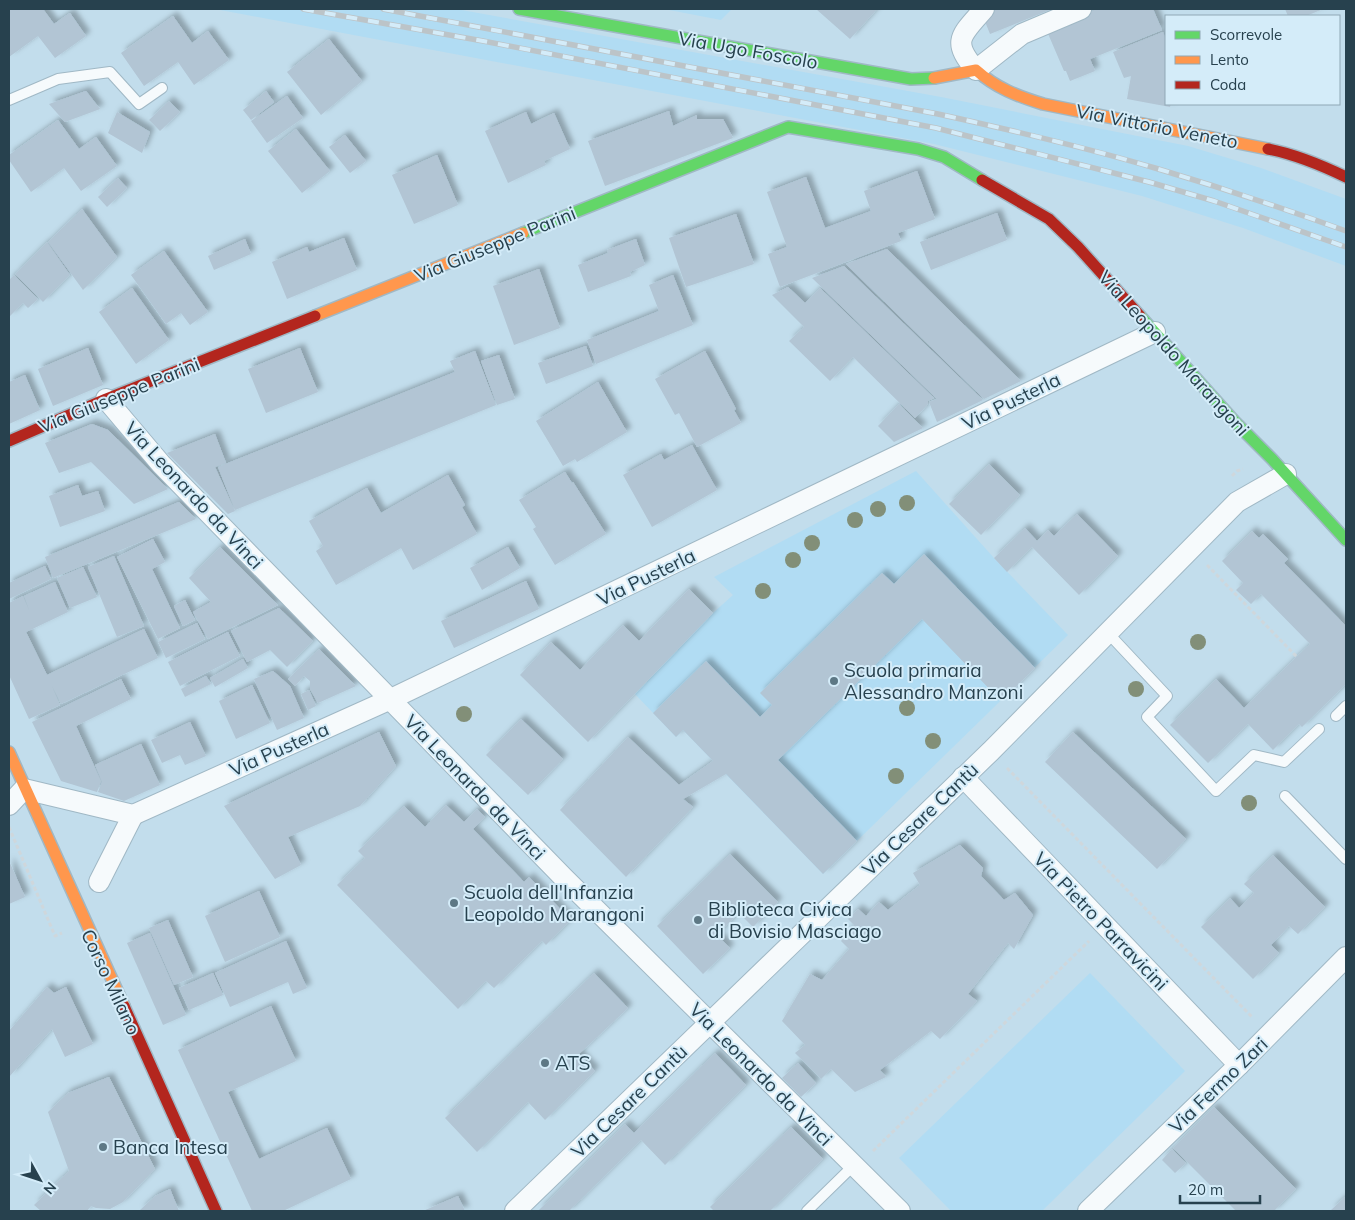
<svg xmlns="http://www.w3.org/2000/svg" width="1355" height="1220" font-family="Mulish,sans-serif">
	<defs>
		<filter id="shadow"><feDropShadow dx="4.5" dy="-4.5" stdDeviation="2.5" flood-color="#0004"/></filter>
	</defs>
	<rect width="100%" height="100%" fill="#c2ddec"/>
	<g fill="#b1dcf3">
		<polygon points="215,9 456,9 941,97 1188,146 1261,168 1346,199 1346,266 1243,228 1142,196 934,144"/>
		<polygon points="664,9 732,9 721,20"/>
		<polygon points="916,471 994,558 1068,635 823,874 683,730 676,737 635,694 713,613 733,595 714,577"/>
		<polygon points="1090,973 1185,1071 1042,1211 951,1211 899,1158"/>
	</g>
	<g fill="#b2c5d4" filter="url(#shadow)">
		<polygon points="9,9 43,9 54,24 70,13 86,36 55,58 38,36 9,57"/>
		<polygon points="816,9 877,9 850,39"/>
		<polygon points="993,9 1052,9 990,34 984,19"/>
		<polygon points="1097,9 1153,9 1162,30 1090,59 1095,71 1070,81 1066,71 1064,71 1046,29"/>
		<polygon points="1285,9 1323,9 1306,16 1288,16"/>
		<polygon points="173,16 192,43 208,31 229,60 194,85 178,62 144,86 121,53"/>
		<polygon points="1163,32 1166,40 1166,104 1171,104 1170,107 1127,99 1131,76 1124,78 1113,52"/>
		<polygon points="329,39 362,81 321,115 287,72"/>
		<polygon points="86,91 100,109 65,122 49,104"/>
		<polygon points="266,91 274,102 251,120 243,110"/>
		<polygon points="287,96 303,118 267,143 251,121"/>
		<polygon points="169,101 180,112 160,131 149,120"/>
		<polygon points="669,111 673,126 697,115 697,119 723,119 733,138 605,186 588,141"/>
		<polygon points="117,112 150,132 142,153 108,133"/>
		<polygon points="526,112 531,124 554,113 570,149 544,161 546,165 508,183 485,131"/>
		<polygon points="58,120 79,149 96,137 117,166 81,191 64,168 31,192 9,160 9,155"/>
		<polygon points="296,129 330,171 302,193 268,151"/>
		<polygon points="345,135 366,161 350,173 329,147"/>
		<polygon points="437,155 458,205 414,224 392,175"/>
		<polygon points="917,171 935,219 898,233 901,241 780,287 768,254 787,247 767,192 806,177 825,228 871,211 864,191"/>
		<polygon points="118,178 127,188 107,207 98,197"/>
		<polygon points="82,209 117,257 83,290 48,242"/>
		<polygon points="997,213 1007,240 931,270 920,242"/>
		<polygon points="736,214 754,264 686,287 669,238"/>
		<polygon points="344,238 357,270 287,299 272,262 307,247 309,252"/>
		<polygon points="245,239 251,254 214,270 208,256"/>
		<polygon points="636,239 645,265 630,272 631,276 588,292 578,265 608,253 607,250"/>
		<polygon points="47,242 70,275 43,302 15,274"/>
		<polygon points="887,249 1021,381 984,399 846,264"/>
		<polygon points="164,251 208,312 190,325 181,313 166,324 131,275"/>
		<polygon points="844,266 983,400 937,422 929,402 937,399 812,278"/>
		<polygon points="539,269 560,328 514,345 493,286"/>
		<polygon points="14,275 38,299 28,308 23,303 9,317 9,280"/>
		<polygon points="673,275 693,325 596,364 587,340 659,311 649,285"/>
		<polygon points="788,287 805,303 820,288 934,398 928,401 928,404 915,418 853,357 830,381 789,341 804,327 772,295"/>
		<polygon points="132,288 169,340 136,364 99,312"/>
		<polygon points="586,346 593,366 546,384 538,363"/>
		<polygon points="88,348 103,385 53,406 38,369"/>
		<polygon points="300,348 318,392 266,413 248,369"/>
		<polygon points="475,351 496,405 235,510 218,467 455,372 450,361"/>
		<polygon points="705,351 736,409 734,410 741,423 697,447 679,413 675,415 655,379"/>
		<polygon points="499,355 515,399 497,405 481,361"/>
		<polygon points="25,375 40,410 9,424 9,382"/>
		<polygon points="598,382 627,432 577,462 575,459 563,466 536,421"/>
		<polygon points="899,404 923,428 894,442 878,426"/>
		<polygon points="92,424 108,430 168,489 134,504 91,462 59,473 45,443"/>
		<polygon points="215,434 226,463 215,467 235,511 228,514 167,453"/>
		<polygon points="692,445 717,490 652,527 623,475 661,454 664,460"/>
		<polygon points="989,464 1020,495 981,535 949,504"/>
		<polygon points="565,472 572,483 573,482 606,534 555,565 533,529 536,527 519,500"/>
		<polygon points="448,475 465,505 462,507 477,534 413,570 401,548 336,585 316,551 323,546 309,521 367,488 381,513"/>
		<polygon points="78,485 82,496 98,491 105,511 60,527 49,496"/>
		<polygon points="179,502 196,519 53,578 45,557"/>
		<polygon points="1077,514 1118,556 1079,595 1032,547 1007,572 994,558 1025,528 1037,541 1048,530 1054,536"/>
		<polygon points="1252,531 1259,538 1263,534 1288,559 1284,563 1346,626 1346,684 1302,727 1299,724 1273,750 1248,724 1208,763 1170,725 1216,679 1244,708 1310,644 1261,594 1251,604 1236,590 1243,583 1222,561"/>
		<polygon points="153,539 165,562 152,569 180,628 158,639 117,557"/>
		<polygon points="220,547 278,605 208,639 193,612 211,602 189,578"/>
		<polygon points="508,547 520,568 482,590 470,568"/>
		<polygon points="924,554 1035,668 1001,701 922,619 778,760 857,841 823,874 726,774 683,799 693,807 626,877 560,810 628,737 679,785 713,761 683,730 676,737 653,713 706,661 760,717 772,705 760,693 882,573 894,584"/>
		<polygon points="114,556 144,626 117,637 88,567"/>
		<polygon points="45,566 51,579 9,599 9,583"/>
		<polygon points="83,567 97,597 70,608 57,578"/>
		<polygon points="526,581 539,609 454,648 441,621"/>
		<polygon points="55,582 68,612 26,632 47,675 144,629 158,658 61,704 52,686 60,705 29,719 9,675 9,603 23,596 29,610 24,596"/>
		<polygon points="689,589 713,613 588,742 520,675 551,642 580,670 623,625 639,641"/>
		<polygon points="185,600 195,620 183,626 174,606"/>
		<polygon points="279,608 313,641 287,667 270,650 247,662 231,631"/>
		<polygon points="197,623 205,639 166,658 158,642"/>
		<polygon points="228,632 240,656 180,686 168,662"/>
		<polygon points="319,649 356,686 318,703 310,689 310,681 304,676 295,686 288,679"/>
		<polygon points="243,659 248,668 215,687 210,678"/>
		<polygon points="273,671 290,686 304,718 277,730 254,679"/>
		<polygon points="206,676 211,684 185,697 181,689"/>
		<polygon points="121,679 131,699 76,726 101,781 97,792 61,781 32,722"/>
		<polygon points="252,685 270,723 236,739 219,701"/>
		<polygon points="309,690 316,706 308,710 301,694"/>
		<polygon points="521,719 563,759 528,795 486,755"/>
		<polygon points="190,722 206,756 185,765 180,755 162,763 151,740"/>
		<polygon points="379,732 396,766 360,806 288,837 301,865 275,879 224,806"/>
		<polygon points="1073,732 1186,839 1157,869 1045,762"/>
		<polygon points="141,744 160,785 124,801 98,792 102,782 95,765"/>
		<polygon points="446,805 464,822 477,809 485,817 473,829 524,882 529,877 571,920 546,945 542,941 494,988 486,981 458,1009 337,885 365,858 358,851 404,806 425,827"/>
		<polygon points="960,845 983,868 981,876 1004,900 1015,893 1033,915 1014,949 1008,943 968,994 977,1001 940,1039 931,1031 880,1070 886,1077 855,1092 831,1069 821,1079 795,1053 805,1045 782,1021 810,974 822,980 849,949 841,941 854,925 848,919 858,909 866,916 879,902 888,910 920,885 913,873"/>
		<polygon points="730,854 778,902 753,927 739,913 717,935 730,948 703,974 657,926"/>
		<polygon points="1273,855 1325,907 1298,934 1289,926 1271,945 1279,953 1253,979 1201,927 1230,898 1239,908 1254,893 1244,884"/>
		<polygon points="9,861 25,897 9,904"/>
		<polygon points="259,891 280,937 225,962 205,916"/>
		<polygon points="168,920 193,977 174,985 149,928"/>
		<polygon points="150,933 186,1015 163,1025 127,943"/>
		<polygon points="286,941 307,988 293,994 288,982 230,1007 215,973"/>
		<polygon points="213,973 223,995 189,1010 179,988"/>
		<polygon points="594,973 628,1008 579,1054 595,1071 545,1120 528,1102 477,1152 445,1118"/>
		<polygon points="47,987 54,993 66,987 93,1044 65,1057 52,1029 9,1077 9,1031"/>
		<polygon points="271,1006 296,1061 228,1092 244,1127 259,1159 327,1128 351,1179 283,1211 252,1211 178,1050"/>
		<polygon points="715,1053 746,1085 665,1165 641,1140 569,1211 538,1211 625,1124 634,1133"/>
		<polygon points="798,1063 816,1083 801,1097 782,1078"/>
		<polygon points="109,1077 155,1169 123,1202 110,1209 96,1208 91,1206 87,1211 41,1211 34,1205 69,1171 48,1112 68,1093"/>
		<polygon points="1214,1107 1296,1189 1274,1211 1236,1211 1173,1148"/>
		<polygon points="791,1127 823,1159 770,1211 714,1211 710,1207"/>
		<polygon points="1172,1149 1186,1163 1175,1173 1162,1160"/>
		<polygon points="170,1189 179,1211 139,1211 155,1196"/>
		<polygon points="458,1196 465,1211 423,1211"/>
		<polygon points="1346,1196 1346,1211 1330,1211"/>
	</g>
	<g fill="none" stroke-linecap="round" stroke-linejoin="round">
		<defs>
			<g id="lane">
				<polyline points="9,100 58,79 110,72 139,104 162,88"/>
				<polyline points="1108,633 1167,696 1147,717 1216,791 1254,755 1284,762 1319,729"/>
				<polyline points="1336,716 1346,706"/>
				<polyline points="1285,796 1346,859"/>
				<polyline points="807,1211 853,1166"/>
			</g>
			<g id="street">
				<path d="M984,9C962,35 950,40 976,70L1022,34L1081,9"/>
				<polyline points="106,399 161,464 564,878 900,1211"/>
				<polyline points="963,777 1239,1065"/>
				<polyline points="9,805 24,789 133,815 391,699 1155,332"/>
				<polyline points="99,882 133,815"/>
				<polyline points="515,1211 991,751 1237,502 1286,474"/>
				<polyline points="1088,1211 1239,1065 1346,957"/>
			</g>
			<g id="fast">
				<polyline points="519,9 911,79 934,78"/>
				<polyline points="523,233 788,127 918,149 944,157 982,180"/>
				<polyline points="1140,316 1234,421 1272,459 1346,540"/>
			</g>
			<g id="slow">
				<path d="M934,78L976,70C996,88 1017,96 1043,104L1268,149"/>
				<polyline points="315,316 523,233"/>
				<polyline points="9,752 124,1006"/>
			</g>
			<g id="jam">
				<path d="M1268,149C1294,154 1321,165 1346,177"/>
				<polyline points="982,180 1049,219 1078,247 1140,316"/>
				<polyline points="9,441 106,399 315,316"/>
				<polyline points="124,1006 216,1211"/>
			</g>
		</defs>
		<use href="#lane" stroke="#a0b8c5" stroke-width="12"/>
		<use href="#street" stroke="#a0b8c5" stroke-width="22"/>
		<use href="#fast" stroke="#a0b8c5" stroke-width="14"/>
		<use href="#slow" stroke="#a0b8c5" stroke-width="14"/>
		<use href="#jam" stroke="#a0b8c5" stroke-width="14"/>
		<g stroke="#cfd7dc" stroke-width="3" stroke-dasharray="4 2.5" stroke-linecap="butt">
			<polyline points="1232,476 1237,471 1243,469"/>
			<polyline points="1207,565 1297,657"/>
			<polyline points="1007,768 1253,1018"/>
			<polyline points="9,827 55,936 62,933"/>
			<polyline points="873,1151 1089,941"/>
		</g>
		<use href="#lane" stroke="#f6fafc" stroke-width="10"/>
		<use href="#street" stroke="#f6fafc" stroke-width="20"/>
		<use href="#fast" stroke="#63d668" stroke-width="11"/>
		<use href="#slow" stroke="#ff974d" stroke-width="11"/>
		<use href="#jam" stroke="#b3261e" stroke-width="11"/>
		<defs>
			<g id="rail">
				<polyline points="303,9 483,41 936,128 1149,182 1214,201 1346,247"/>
				<path d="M383,9L938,114C1011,130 1084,147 1155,168C1219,187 1283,208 1346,231"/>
			</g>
		</defs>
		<use href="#rail" stroke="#bcc4c8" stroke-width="5.5"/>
		<use href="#rail" stroke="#d4ecf9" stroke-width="4" stroke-dasharray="11" stroke-linecap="butt"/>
	</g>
	<g fill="#828f78">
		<circle cx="907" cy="503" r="8"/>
		<circle cx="878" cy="509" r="8"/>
		<circle cx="855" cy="520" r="8"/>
		<circle cx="812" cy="543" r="8"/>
		<circle cx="793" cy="560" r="8"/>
		<circle cx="763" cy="591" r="8"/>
		<circle cx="1198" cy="642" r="8"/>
		<circle cx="1136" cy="689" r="8"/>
		<circle cx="907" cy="708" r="8"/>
		<circle cx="464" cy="714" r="8"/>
		<circle cx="933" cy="741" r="8"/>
		<circle cx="896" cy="776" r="8"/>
		<circle cx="1249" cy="803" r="8"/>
	</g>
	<g fill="#5d7885" stroke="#d4ecf9" stroke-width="2">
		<circle cx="834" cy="681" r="5"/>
		<circle cx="454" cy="903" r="5"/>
		<circle cx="698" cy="920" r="5"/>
		<circle cx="545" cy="1063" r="5"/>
		<circle cx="103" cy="1147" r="5"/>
	</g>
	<g text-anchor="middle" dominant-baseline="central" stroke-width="4" stroke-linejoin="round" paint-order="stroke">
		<g font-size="19" fill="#27414e" stroke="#d4ecf9">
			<text transform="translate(748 50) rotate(10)">Via Ugo Foscolo</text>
			<text transform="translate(1157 126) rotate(11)">Via Vittorio Veneto</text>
			<text transform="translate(495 244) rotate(-22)">Via Giuseppe Parini</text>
			<text transform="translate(1174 353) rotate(48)">Via Leopoldo Marangoni</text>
			<text transform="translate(119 395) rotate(-22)">Via Giuseppe Parini</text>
			<text transform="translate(1011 401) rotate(-26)">Via Pusterla</text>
			<text transform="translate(194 495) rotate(47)">Via Leonardo da Vinci</text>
			<text transform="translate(646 577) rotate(-26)">Via Pusterla</text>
			<text transform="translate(279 749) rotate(-24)">Via Pusterla</text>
			<text transform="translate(475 787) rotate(46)">Via Leonardo da Vinci</text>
			<text transform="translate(920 819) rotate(-44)">Via Cesare Cantù</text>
			<text transform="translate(1101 921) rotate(46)">Via Pietro Parravicini</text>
			<text transform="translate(111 982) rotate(65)">Corso Milano</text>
			<text transform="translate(761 1074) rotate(45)">Via Leonardo da Vinci</text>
			<text transform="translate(1218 1085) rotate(-44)">Via Fermo Zari</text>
			<text transform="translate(629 1101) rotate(-44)">Via Cesare Cantù</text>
		</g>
		<g font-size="19" fill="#27414e" stroke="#d4ecf9" text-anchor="start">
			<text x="844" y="670">Scuola primaria<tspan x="844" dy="22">Alessandro Manzoni</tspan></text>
			<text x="464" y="892">Scuola dell'Infanzia<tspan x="464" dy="22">Leopoldo Marangoni</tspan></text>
			<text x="708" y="909">Biblioteca Civica<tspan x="708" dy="22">di Bovisio Masciago</tspan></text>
			<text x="555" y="1063">ATS</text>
			<text x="113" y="1147">Banca Intesa</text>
		</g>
	</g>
	<rect width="1355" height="1220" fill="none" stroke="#27414e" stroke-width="20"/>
	<rect x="1165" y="15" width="175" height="90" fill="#d4ecf9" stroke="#8fa8b5"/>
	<rect x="1175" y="31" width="25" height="8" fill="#63d668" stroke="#8fa8b5"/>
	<text x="1210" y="40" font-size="15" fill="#27414e">Scorrevole</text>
	<rect x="1175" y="56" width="25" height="8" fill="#ff974d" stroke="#8fa8b5"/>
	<text x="1210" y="65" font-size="15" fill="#27414e">Lento</text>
	<rect x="1175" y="81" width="25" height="8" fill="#b3261e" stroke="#8fa8b5"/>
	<text x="1210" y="90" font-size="15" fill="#27414e">Coda</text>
	<g transform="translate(40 1180) rotate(130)" stroke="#d4ecf9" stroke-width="4" paint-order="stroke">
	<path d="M0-4L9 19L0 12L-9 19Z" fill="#27414e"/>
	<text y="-8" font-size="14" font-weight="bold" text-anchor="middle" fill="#27414e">N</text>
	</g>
	<path d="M1180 1195v8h80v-8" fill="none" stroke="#27414e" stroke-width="2.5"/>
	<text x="1188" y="1195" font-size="15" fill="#27414e" stroke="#d4ecf9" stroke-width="4" paint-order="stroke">20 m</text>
</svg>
